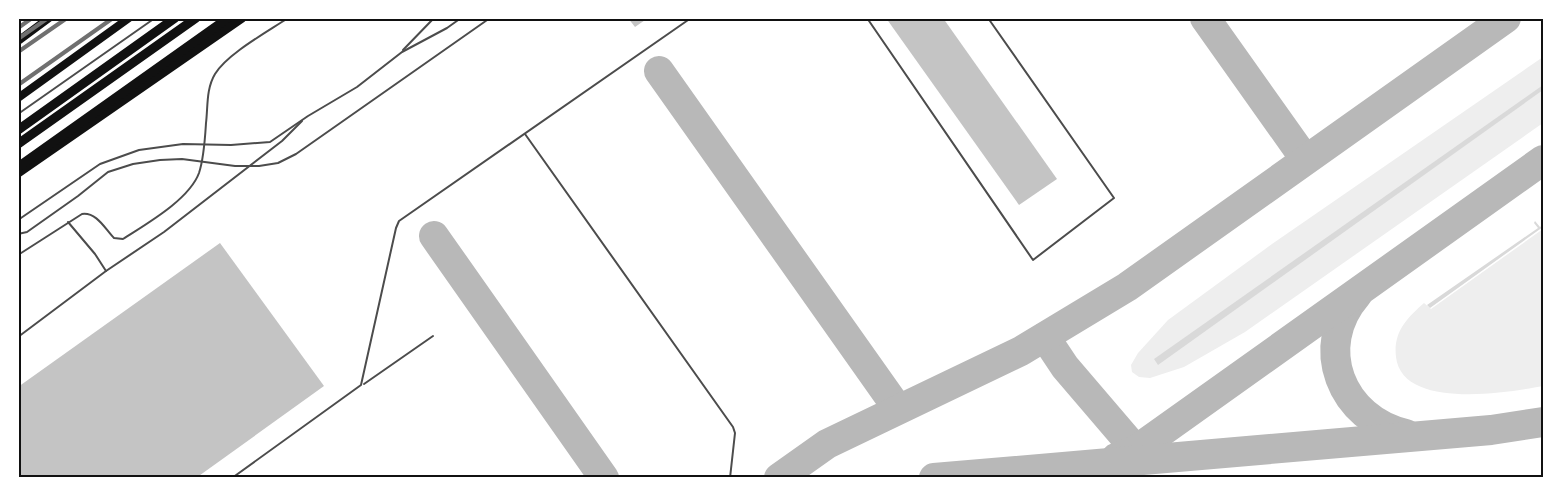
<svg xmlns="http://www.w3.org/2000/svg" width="1561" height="496" font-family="Lato,sans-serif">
	<rect width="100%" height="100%" fill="#fff"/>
	<g fill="#eee">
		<polygon points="1543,57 1543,123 1245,332 1184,367 1150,378 1139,377 1132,372 1131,365 1138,353 1168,320 1272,244"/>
		<path d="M1543,229V386C1507,393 1402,410 1396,357C1393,332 1407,318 1424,303L1431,309Z"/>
	</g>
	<g fill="#d9d9d9">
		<polygon points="1543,85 1543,90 1158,365 1154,359"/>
		<polygon points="1535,221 1540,227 1543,225 1543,227 1430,308 1427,305 1538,228 1534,223"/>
	</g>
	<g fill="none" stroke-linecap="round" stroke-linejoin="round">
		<g stroke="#b8b8b8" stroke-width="30">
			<polyline points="1205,18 1305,159"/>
			<polyline points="659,71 898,409"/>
			<polyline points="434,236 604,478"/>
			<path d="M1357,295C1312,347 1341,419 1406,434"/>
			<polyline points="1045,337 1065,367 1136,450"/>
			<polyline points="1116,458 1136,450 1543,160"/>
			<polyline points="779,478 827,444 1021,351 1127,287 1506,18"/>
			<polyline points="934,478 1491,430 1543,422"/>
		</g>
	</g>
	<g fill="#c4c4c4">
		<polygon points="628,18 648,18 635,27"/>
		<polygon points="886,18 943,18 1057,179 1019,205"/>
		<polygon points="220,243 324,386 196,478 18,478 18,387"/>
	</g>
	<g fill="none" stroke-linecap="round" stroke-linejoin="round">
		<g stroke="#4c4c4c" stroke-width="2">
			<polyline points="867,18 1033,260 1114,198 988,18"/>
			<polyline points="403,50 434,18"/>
			<polyline points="18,114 155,18"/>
			<polyline points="525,134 733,427 735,433 730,478"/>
			<polyline points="18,220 100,164 139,150 183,144 231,145 270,142 308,116 357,87 402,52 447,28 461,18"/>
			<polyline points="68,222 95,254 106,271"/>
			<polyline points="18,234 27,232 78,196 108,172 133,164 160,160 182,159 235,166 259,166 278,163 296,154 490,18"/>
			<path d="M18,255L82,214C97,212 105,229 114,238L123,239C146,224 189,200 199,173C204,158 205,139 206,123C208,107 206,89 215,74C227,54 267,32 288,18"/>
			<polyline points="18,337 106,271 164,232 282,141 302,121"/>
			<polyline points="364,384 433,336"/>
			<polyline points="232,478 361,385 396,228 399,221 691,18"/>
		</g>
		<g stroke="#111" stroke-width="8">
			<polyline points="18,41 49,18"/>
			<polyline points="18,98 129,18"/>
		</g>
		<g stroke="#111" stroke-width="9">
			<polyline points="18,130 175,18"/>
			<polyline points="18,173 242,18"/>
		</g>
		<g stroke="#111" stroke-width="9">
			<polyline points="18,144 196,18"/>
			<polyline points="18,167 228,18"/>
		</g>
		<g stroke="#707070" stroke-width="4">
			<polyline points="18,28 32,18"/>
			<polyline points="18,39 48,18"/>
			<polyline points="18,52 67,18"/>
			<polyline points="18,85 113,18"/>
		</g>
	</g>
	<rect width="1561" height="496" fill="none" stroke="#ffffff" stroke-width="39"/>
	<rect x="20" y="20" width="1522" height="456" fill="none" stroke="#111" stroke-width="2"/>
</svg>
